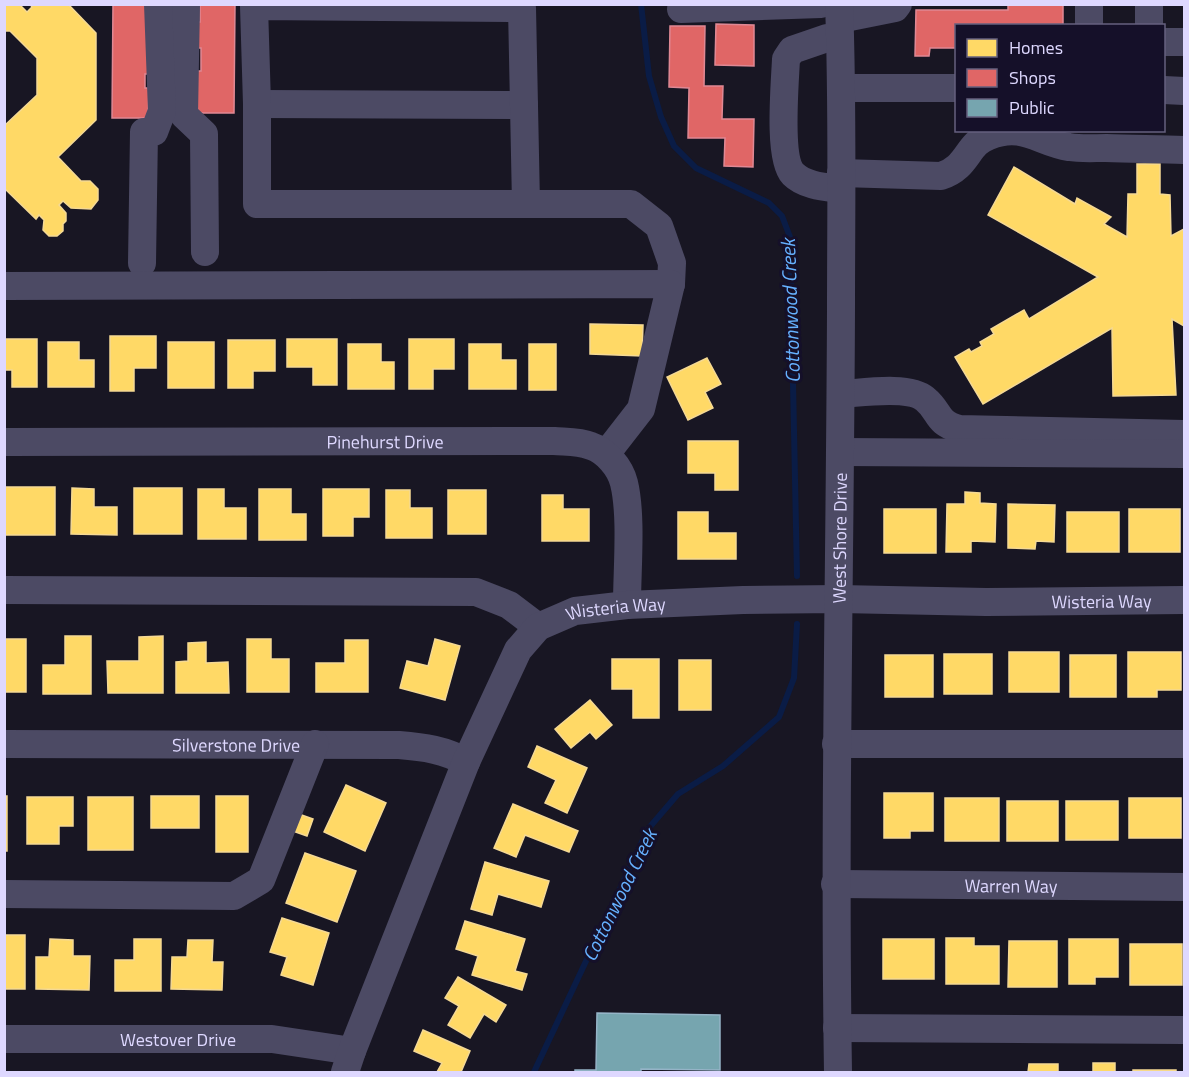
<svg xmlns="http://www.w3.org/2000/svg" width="1189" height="1077" font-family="'Titillium Web',sans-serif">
	<rect width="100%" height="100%" fill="#181623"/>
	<g fill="#ffd966" stroke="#f5d994" stroke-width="1.5">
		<polygon points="4,4 19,4 27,12 32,7 30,4 68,4 96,33 96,120 58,157 81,181 90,181 98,189 98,200 91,209 71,208 63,201 59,205 66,213 66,221 63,224 63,231 57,236 49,236 43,230 44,220 39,215 36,219 4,188 4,126 37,95 37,58 10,31 4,31"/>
		<polygon points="1137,164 1160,164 1160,194 1170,195 1171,236 1184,229 1184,326 1172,319 1176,395 1113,396 1112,328 983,404 955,357 969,349 971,352 982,346 980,342 994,334 991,329 1024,310 1029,319 1098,277 988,215 1014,167 1075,204 1077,198 1111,217 1104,224 1127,237 1128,194 1137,194"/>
		<polygon points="590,324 643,325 642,356 590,354"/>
		<polygon points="110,336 156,336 156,368 134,368 134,391 110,391"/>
		<polygon points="4,339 37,339 37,387 12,387 12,370 4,370"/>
		<polygon points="287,339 337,339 337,385 313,385 313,367 287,367"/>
		<polygon points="409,339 454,339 454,369 433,369 433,389 409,389"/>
		<polygon points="228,340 275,340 275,371 253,371 253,388 228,388"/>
		<polygon points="48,342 79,342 79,360 94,360 94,387 48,387"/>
		<rect x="168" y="342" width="46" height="46"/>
		<polygon points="348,344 381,344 381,362 394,362 394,389 348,389"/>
		<polygon points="469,344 501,344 501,360 516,360 516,389 469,389"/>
		<rect x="529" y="344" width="27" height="46"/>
		<polygon points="707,358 721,384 705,392 713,408 688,420 667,377"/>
		<polygon points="688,441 738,441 738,490 715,490 715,473 688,473"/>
		<rect x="4" y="487" width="51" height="48"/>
		<polygon points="72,488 94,489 94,507 117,507 117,535 71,534"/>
		<rect x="134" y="488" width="48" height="46"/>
		<polygon points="198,489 224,489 224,508 246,508 246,539 198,539"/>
		<polygon points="259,489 291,489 291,514 306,514 306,540 259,540"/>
		<polygon points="323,489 369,489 369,517 353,517 353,536 323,536"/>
		<polygon points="386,490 410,490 410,508 432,508 432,538 386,538"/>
		<rect x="448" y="490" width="38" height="44"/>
		<polygon points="965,492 980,493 980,503 996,504 995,542 971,541 971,552 946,552 947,504 965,504"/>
		<polygon points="542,495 563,495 563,509 589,509 589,541 542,541"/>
		<polygon points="1008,504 1055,505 1054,542 1036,541 1035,549 1008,548"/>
		<rect x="884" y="509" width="52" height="44"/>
		<rect x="1129" y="509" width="51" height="43"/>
		<polygon points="678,512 708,512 708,533 736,533 736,559 678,559"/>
		<rect x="1067" y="512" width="52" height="40"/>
		<polygon points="65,636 91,636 91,694 43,694 43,665 65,665"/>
		<polygon points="163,636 163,693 108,693 107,661 139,661 139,637"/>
		<rect x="4" y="639" width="22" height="53"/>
		<polygon points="247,639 271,639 271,659 289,659 289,692 247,692"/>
		<polygon points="435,639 460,646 445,700 400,688 407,661 428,666"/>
		<polygon points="345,640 368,640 368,692 316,692 316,663 345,663"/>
		<polygon points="206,642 206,663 228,662 229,693 176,693 176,662 188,661 188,643"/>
		<rect x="1009" y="652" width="50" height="40"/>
		<polygon points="1128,652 1181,652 1181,690 1157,690 1157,697 1128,697"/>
		<rect x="944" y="654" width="48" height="40"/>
		<rect x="885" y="655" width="48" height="42"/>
		<rect x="1070" y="655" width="46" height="42"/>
		<polygon points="612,659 659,659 659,718 633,718 633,689 612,689"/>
		<rect x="679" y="660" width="32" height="50"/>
		<polygon points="590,700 612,725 596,739 590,732 571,748 555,729"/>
		<polygon points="537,746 587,768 567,813 545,803 556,780 528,767"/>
		<polygon points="346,785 386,803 365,851 324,832"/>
		<polygon points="884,793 933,793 933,831 910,831 910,838 884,838"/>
		<rect x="4" y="796" width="3" height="55"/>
		<rect x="151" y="796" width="48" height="32"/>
		<rect x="216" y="796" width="32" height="56"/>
		<polygon points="27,797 73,797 73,826 59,826 59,844 27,844"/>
		<rect x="88" y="797" width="45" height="53"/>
		<rect x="945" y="798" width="54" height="43"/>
		<rect x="1129" y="798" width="52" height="40"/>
		<rect x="1007" y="801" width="51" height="40"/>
		<rect x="1066" y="801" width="52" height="39"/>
		<polygon points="513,804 578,831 569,852 525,835 516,857 494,848"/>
		<polygon points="296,813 313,819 307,836 290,830"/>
		<polygon points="305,853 356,871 337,922 286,903"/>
		<polygon points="485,862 549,881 541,907 498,894 492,915 471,909"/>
		<polygon points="282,918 329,933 313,985 281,975 287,957 270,952"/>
		<polygon points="465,921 525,939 515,971 527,974 522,990 472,975 478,956 456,949"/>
		<rect x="4" y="935" width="21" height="54"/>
		<polygon points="946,938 974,938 974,946 999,946 999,984 946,984"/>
		<polygon points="50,939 73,940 73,956 90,956 89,990 36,989 36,957 49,957"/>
		<polygon points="134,939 161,939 161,991 115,991 115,960 134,960"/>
		<rect x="883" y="939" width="51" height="40"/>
		<polygon points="1069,939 1118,939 1118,977 1095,977 1095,984 1069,984"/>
		<polygon points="188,940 213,940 212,962 223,962 222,990 171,989 172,957 187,957"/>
		<polygon points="1009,941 1057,941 1057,987 1008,987"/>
		<rect x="1130" y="944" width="52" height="41"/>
		<polygon points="458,977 506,1005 496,1022 484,1014 470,1038 448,1025 459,1006 445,998"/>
		<polygon points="423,1030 470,1051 461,1072 437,1072 442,1063 414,1051"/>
		<rect x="1093" y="1063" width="22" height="9"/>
		<polygon points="1029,1064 1058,1064 1058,1072 1028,1072"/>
		<rect x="1133" y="1070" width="43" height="2"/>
	</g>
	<g fill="#e06666" stroke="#df8894" stroke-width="1.5">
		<polygon points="113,4 149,4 150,74 145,74 145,88 149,88 148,118 112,118"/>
		<polygon points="200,4 235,4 234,113 198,113 193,71 201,71 201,48 194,48 194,22 200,22"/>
		<polygon points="1008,4 1063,4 1063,26 956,26 956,48 930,48 929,56 915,56 916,10 1008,10"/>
		<polygon points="716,24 754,25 754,66 715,65"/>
		<polygon points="670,26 705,26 704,86 723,86 722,119 754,119 753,167 724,166 725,138 688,138 689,88 669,87"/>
	</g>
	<polygon fill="#76a5af" stroke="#95b4c7" stroke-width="1.5" points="597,1013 720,1015 720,1070 641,1069 641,1072 575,1072 575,1070 596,1070"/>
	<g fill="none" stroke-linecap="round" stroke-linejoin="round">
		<g stroke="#0a1c46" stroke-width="6">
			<polyline points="641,4 649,76 661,117 674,146 696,168 769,203 782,216 790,237 797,576"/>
			<polyline points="534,1072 648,829 678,794 723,766 779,717 794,678 797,624"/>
		</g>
		<g stroke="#4c4a64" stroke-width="28">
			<polyline points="186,4 184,115 204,134 205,252"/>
			<polyline points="1149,4 1149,26"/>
			<polyline points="681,9 821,4"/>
			<polyline points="840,19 895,8 898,4"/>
			<polyline points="1089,26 1089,4"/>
			<path d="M840,38H827L792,50L786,59C785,83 778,158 793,174C805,186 826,187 841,189"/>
			<polyline points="1164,42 1184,42"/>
			<polyline points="841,88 956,88"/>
			<polyline points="1164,90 1184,91"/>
			<polyline points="257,104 524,105"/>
			<path d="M841,173L941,176C969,167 966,144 989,136C1024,122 1039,143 1069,147C1081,149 1094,148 1106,148C1132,149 1158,149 1184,150"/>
			<polyline points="526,204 522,8 254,6 257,104 257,204 631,204 659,226 672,263 671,284"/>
			<polyline points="142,263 144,132 154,132 162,111 158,4"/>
			<polyline points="4,286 671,284 641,409 606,454"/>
			<path d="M841,394C861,393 909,385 925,399C941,412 935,422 959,429L1184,434"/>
			<path id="s1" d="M4,442L554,441C566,442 579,441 591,446C606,451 620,467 624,483C632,516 627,569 627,605"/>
			<polyline points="840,452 1184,454"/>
			<polyline points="4,590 476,592 509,605 538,627"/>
			<path id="s2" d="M4,744L399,745C424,747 445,750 466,762"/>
			<polyline points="836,744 1184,744"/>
			<path id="s3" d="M835,884L1184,887"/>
			<polyline points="4,894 234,896 261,880 315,744"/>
			<polyline points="837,1028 1184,1030"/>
			<path id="s4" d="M4,1039H272L352,1051"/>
			<path id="s5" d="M345,1072L352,1051L466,762L518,650L538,627L575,611L627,605L743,600L840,599L986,602L1184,600"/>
			<path id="s6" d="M838,1072C834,818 840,565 841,310C841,209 843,106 839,4"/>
		</g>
	</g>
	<g text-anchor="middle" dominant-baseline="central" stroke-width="6" stroke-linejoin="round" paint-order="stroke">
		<g font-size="18" fill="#ded8ff" stroke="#151029">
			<text stroke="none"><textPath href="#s1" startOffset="381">Pinehurst Drive</textPath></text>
			<text stroke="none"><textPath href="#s6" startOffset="534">West Shore Drive</textPath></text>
			<text stroke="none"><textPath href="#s5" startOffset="1054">Wisteria Way</textPath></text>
			<text stroke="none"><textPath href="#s5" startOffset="568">Wisteria Way</textPath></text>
			<text stroke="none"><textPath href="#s2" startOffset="232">Silverstone Drive</textPath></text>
			<text stroke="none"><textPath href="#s3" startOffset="176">Warren Way</textPath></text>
			<text stroke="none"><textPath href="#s4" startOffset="174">Westover Drive</textPath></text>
		</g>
		<g font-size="20" font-style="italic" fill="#66b1ff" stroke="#151029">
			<text transform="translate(790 311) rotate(-92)">Cottonwood Creek</text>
			<text transform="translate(619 895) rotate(-64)">Cottonwood Creek</text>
		</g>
	</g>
	<rect width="1189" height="1077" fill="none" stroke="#ded8ff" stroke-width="12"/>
	<rect x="955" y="24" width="210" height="108" fill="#151029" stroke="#65607f" stroke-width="1.5"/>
	<rect x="967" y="39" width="30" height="18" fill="#ffd966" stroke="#65607f" stroke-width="1.5"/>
	<text x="1009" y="54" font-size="18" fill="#ded8ff">Homes</text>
	<rect x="967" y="69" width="30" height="18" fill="#e06666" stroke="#65607f" stroke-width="1.5"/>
	<text x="1009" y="84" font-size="18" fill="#ded8ff">Shops</text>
	<rect x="967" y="99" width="30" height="18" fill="#76a5af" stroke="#65607f" stroke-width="1.5"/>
	<text x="1009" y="114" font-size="18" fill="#ded8ff">Public</text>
</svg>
